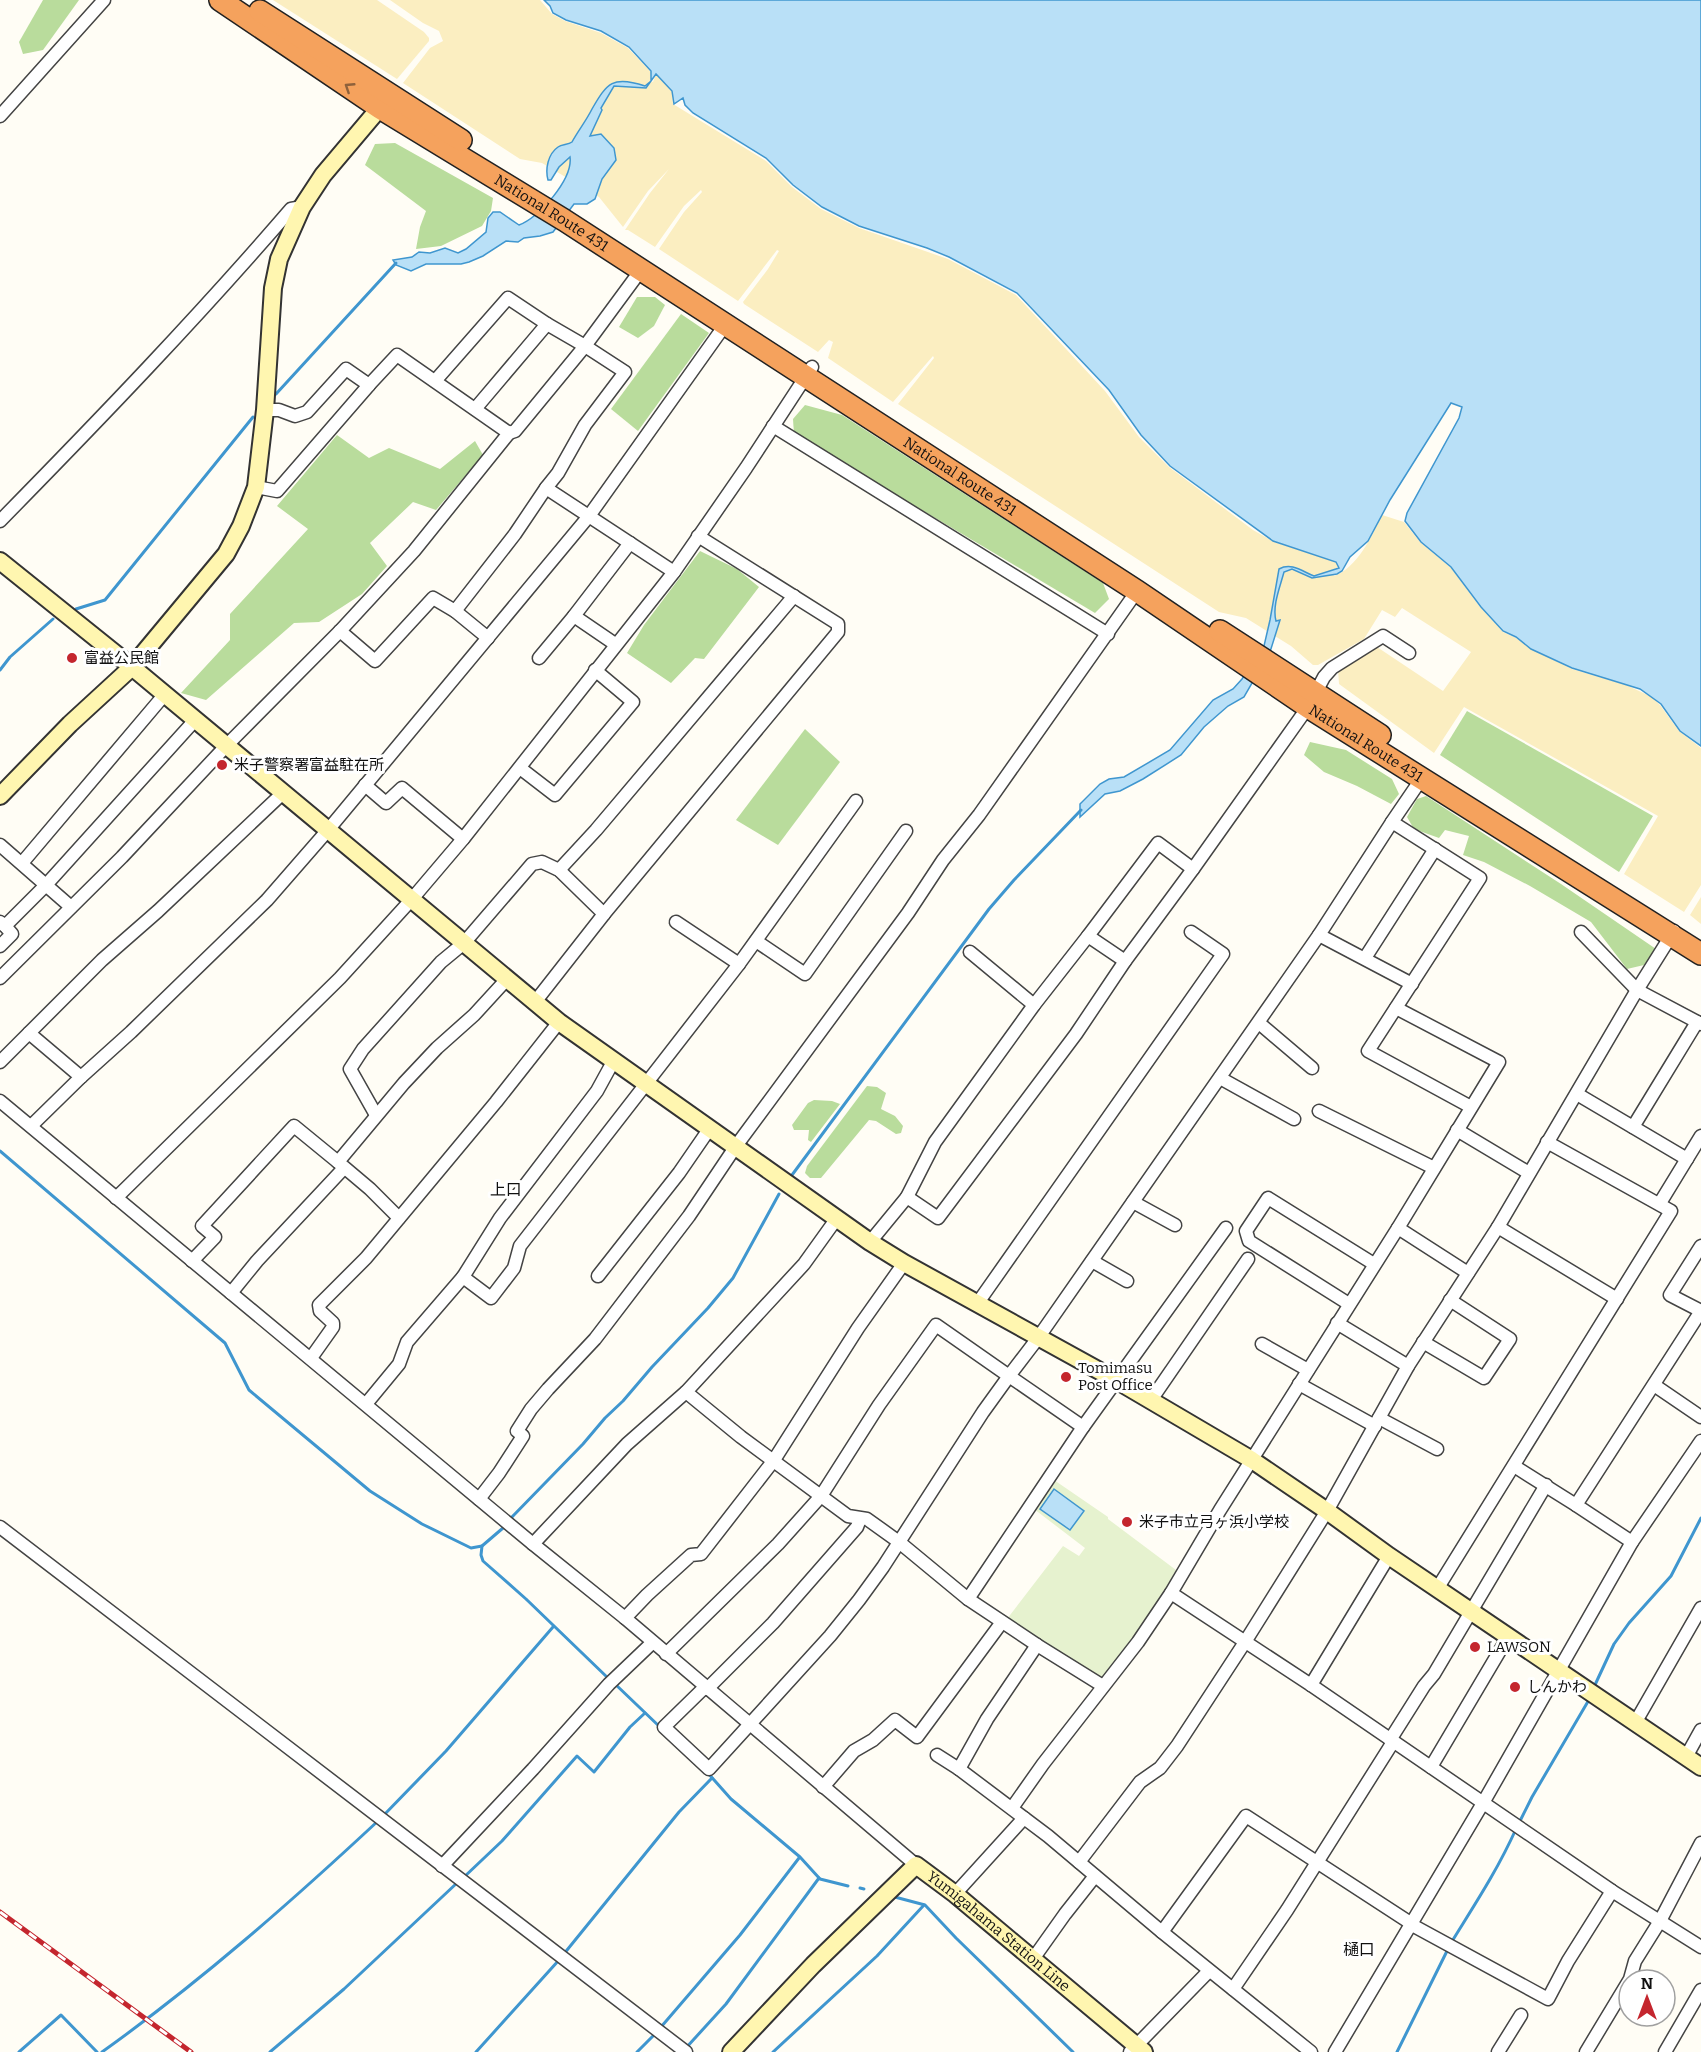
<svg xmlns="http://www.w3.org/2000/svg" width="1701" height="2052" font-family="Bitter,'Noto Sans JP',serif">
	<rect width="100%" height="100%" fill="#fffdf5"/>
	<g fill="#b9dc9c">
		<polygon points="43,0 79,0 43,50 23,54 19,42"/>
		<polygon points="395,143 493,198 491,211 482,226 441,246 416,249 420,227 426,211 365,165 375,144"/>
		<polygon points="637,297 655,297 665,305 654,326 638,338 619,327"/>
		<polygon points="681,314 709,333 638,431 611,409"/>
		<polygon points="805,405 842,415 1103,583 1109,599 1095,613 794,434 793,419"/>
		<polygon points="337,435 369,458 389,448 440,469 475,441 483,455 436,510 413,502 370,543 387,566 362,594 319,622 294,623 206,700 181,693 230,640 230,614 308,529 277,506"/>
		<polygon points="700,551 737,569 759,587 704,659 695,658 671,683 627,653 644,625"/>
		<polygon points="1467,711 1653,816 1619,872 1440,755"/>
		<polygon points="805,729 840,762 778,845 736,820"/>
		<polygon points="1310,742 1346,750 1392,779 1399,794 1391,804 1357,786 1324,772 1304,755"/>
		<polygon points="1426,796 1561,884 1656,949 1644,965 1627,969 1591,922 1530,886 1484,862 1463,855 1469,836 1445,830 1439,838 1414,829 1407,817 1417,799"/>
		<polygon points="867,1086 877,1087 886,1093 881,1109 895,1116 903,1126 901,1133 896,1134 876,1121 869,1120 821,1178 810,1178 805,1173 807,1166"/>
		<polygon points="814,1100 832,1101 840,1104 811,1142 808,1140 809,1130 794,1130 792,1125 808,1103"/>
	</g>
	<g fill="#fbeec1">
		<polygon points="273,0 377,0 424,32 429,38 429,41 397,79"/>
		<path d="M390,0H540L552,14L565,21L601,33L628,48L651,72L650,81L653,82L656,74L672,92L673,104L766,161L792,187L821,209L859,228L948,259L1016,295L1105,391L1139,437L1169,467L1253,530L1274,542L1336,562L1339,567L1332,570L1334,576C1357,568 1372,536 1382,515L1404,522L1420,542L1451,568L1480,607L1503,632L1516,638L1531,649L1572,669L1626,685L1652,697L1660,705L1679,731L1701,748V885L1684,912L1624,874L1658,816L1464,707L1434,753L1339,684L1338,669L1374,645L1443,691L1471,652L1402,608L1395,617L1382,610L1364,639L1318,665H1313L1291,646L1246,618L1219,612L898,404L934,358L933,356L893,402L828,358L833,342L829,340L818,352L744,304L743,302L768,269L779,251L777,250L738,301L659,249L684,212L702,192L701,190L684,206L655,247L628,230H625L650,193L669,169L648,191L623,227L599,197L542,163L520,159L403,83L430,48L443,41L439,31L423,23Z"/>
		<polygon points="1701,897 1701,924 1690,915"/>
	</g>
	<polygon fill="#e6f2cf" points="1054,1480 1108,1517 1108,1519 1176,1570 1154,1609 1105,1676 1095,1678 1007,1619 1063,1546 1079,1556 1085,1548 1034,1509"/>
	<g fill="#b9e0f7" stroke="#3f96cf" stroke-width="1.5">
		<path d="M544,0H1701V746L1680,731L1661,704L1640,689L1572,668L1531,649L1516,637L1503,631L1481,607L1451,567L1421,542L1405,521L1407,513L1459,418L1462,407L1451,403L1390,500L1368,541L1350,557L1342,571L1337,574L1312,578L1292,569L1284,572C1280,587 1272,606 1276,621L1280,620L1270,652L1244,697L1228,706L1204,727L1181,755L1143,779L1120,791L1105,794L1080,817V804L1100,784L1109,779L1124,777L1170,750L1213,700L1233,689L1242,679L1264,646L1270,620L1279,569C1292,562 1303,572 1314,576L1339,568L1336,562L1273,541L1170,466L1141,435L1109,390L1017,293L949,257L927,248L859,226L822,207L793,185L766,158L693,113L685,105L683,98L674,104L672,91L656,74L646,88L614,86L601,108L602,110L590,136L601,134L614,148L616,160L602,179L595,199L587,204H574L553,232L540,236L524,238L518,242L506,241L483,256L469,262L461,264H426L411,271L396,265L393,260L412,257L419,252L430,253L445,248L458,253L466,249L486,232L488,218L493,212H500L519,225C539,218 573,179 570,157L559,167L551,180H548C545,169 548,154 558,147C562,144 568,145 572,142C578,131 586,121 592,109C607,83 613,75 645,86L651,81V71L629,47L601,31L566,20L553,13L550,6Z"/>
		<polygon points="1054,1489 1084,1511 1070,1530 1040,1509"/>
	</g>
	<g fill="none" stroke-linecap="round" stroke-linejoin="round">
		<g stroke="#3f96cf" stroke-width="3">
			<polyline points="276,394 396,263"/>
			<polyline points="76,609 105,600 253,417"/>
			<polyline points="0,670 10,657 53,619"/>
			<polyline points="0,1151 225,1343 249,1390 370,1491 422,1524 471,1548 482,1546 503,1528"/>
			<polyline points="792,1175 989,909 1014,880 1081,810"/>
			<polyline points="511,1518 583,1444 605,1418 623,1401 652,1367 708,1308 733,1278 779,1194"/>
			<polyline points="482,1546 481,1555 483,1561 526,1599 609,1679"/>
			<polyline points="614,1683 661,1728"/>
			<polyline points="1594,1687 1614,1644 1629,1623 1671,1576 1701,1518"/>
			<polyline points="707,1772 731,1799 800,1857 820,1879 848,1886"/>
			<polyline points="383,1816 446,1751 553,1627"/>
			<polyline points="1519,1823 1532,1797 1590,1698"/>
			<polyline points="463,1878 502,1841 577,1756 594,1772 630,1727 645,1713"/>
			<polyline points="860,1888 864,1889"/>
			<polyline points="891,1896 925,1905 956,1938 1073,2052"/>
			<path d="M1451,1943C1475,1904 1497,1871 1516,1829"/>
			<polyline points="563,1955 679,1812 712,1778"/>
			<polyline points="661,2027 740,1935 799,1858"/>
			<polyline points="685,2049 726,2004 819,1878"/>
			<polyline points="19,2052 61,2015 97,2052"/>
			<path d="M102,2052C200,1982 291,1902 379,1820"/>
			<polyline points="270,2052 344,1989 458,1882"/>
			<polyline points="476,2052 559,1960"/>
			<polyline points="637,2052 657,2032"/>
			<polyline points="773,2052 877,1956 924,1905"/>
			<polyline points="1397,2052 1448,1949"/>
		</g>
		<defs>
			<g id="street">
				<polyline points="0,116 104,0"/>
				<polyline points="435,381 508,298 547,324 475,409"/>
				<polyline points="265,410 279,410 295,416 307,412 346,369 369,385"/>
				<polyline points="773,426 1108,634"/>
				<polyline points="509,433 515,431 585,346 547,324"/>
				<polyline points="546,488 558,473 585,425 625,372 585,346 641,270"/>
				<path d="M0,521C100,419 198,317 291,209L302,207"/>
				<polyline points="455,611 488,638"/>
				<polyline points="340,631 375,661 433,598 455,611 515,534 546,488 674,572"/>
				<polyline points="615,644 574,616 630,543"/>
				<polyline points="539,658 574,616"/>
				<polyline points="520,768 555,795 633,702 595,670"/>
				<polyline points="1422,778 1392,822 1480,878 1368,1051 1471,1107"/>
				<polyline points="365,785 386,803 402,788 463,839"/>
				<polyline points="1392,822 1319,935 1412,984"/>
				<polyline points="0,845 71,907"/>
				<polyline points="22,863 165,694"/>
				<polyline points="559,870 596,830 794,596"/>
				<polyline points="0,922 5,926 46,885 196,719"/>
				<polyline points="676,922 739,964"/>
				<polyline points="1581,932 1637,990 1701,1024"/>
				<polyline points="1088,936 1158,843 1193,869"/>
				<polyline points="756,941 805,974 906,831"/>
				<polyline points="0,946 12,934 5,926"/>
				<polyline points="970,952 1034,1005"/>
				<polyline points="1365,958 1435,849"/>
				<polyline points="0,978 122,857 227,745 340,631 414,551 509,433 397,355 369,385 277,491 256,487"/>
				<polyline points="535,1002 604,914 838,632 838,624 698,536"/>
				<polyline points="1259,1023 1312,1068"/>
				<polyline points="29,1033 102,960 158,911 284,792"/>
				<polyline points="0,1062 29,1033 81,1077 31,1126"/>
				<polyline points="81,1077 131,1032 267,900 328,830 589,516 725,325"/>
				<polyline points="1220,1078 1294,1119"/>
				<polyline points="1577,1094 1687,1159"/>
				<polyline points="0,1101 533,1544 625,1618 916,1865"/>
				<polyline points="1319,1111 1434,1168"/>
				<polyline points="376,1115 350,1069 363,1049 441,962 464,943 532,864 542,862 559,870 604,914"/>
				<polyline points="1633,1127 1697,1022"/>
				<polyline points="1457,1130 1529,1173"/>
				<polyline points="907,1197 935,1142 1034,1005 1088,936 1125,961"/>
				<polyline points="116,1198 340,978 412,899 463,839 674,572 746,468 812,367"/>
				<polyline points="1133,1202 1175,1225"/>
				<polyline points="1660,1203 1701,1136"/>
				<polyline points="399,1218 370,1189 338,1162 404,1083 437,1048 474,1015 507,979"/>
				<polyline points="837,1218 804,1264 686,1392 741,1437 848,1516 867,1519 899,1542 968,1599 1037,1645 1103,1686"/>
				<polyline points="1498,1227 1617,1299"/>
				<polyline points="1398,1228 1468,1273"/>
				<polyline points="870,1242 907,1197 938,1218 1076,1034 1125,961 1193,869 1308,707 1324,677 1332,668 1383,636 1409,653"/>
				<polyline points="1701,1246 1670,1295 1701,1311"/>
				<polyline points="192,1261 215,1237 202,1226 294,1126 338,1162"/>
				<polyline points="1092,1261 1127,1281"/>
				<polyline points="598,1276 679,1173 710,1128"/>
				<polyline points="463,1277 500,1218 597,1091 614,1060"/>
				<polyline points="231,1293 257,1261 344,1168"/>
				<polyline points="977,1304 1223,954 1191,932"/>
				<polyline points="1349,1304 1249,1241 1246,1231 1268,1198 1374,1264"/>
				<polyline points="1337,1323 1408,1366"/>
				<polyline points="1423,1342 1484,1378 1510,1339 1450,1300"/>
				<polyline points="1262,1344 1308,1370"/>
				<polyline points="311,1358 333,1327 333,1323 320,1311 319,1305 366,1258 496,1102 559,1022"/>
				<polyline points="1299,1384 1375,1426"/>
				<polyline points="1654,1385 1701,1417"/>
				<polyline points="1151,1400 1248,1259"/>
				<polyline points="366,1404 399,1364 407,1342 463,1277 491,1298 514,1268 520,1246 739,964 856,801"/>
				<polyline points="1379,1418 1437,1449"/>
				<polyline points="1083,1427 1226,1228"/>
				<polyline points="1514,1466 1576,1505"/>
				<polyline points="479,1499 499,1473 523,1436 517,1431 531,1409 548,1389 595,1339 689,1216 736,1146 908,913 943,860 979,815 1137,591"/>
				<polyline points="0,1527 686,2052"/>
				<polyline points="1632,1542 1576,1505 1701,1311"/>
				<polyline points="533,1544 627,1444 686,1392"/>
				<polyline points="1437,1589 1671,1211 1547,1142"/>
				<polyline points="1171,1593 1311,1685 1612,1891 1701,1947"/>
				<polyline points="968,1599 1083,1427 1009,1376 1038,1338 1319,935"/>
				<polyline points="625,1618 647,1595 691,1555 701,1554 774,1460 858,1328 904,1263"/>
				<polyline points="666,1654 778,1544 821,1496 879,1405 936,1325 1009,1376 983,1412 883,1567 859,1600 830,1636 709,1769 664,1727 705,1687"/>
				<polyline points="1311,1685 1389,1556"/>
				<polyline points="707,1689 773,1623 857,1527 860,1519"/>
				<polyline points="1635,1723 1701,1608"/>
				<polyline points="1390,1740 1424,1686 1434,1674 1546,1485"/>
				<polyline points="937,1755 959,1769 1048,1836 1162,1932 1311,2052"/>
				<polyline points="1686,1757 1701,1730"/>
				<polyline points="1431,1767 1508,1637"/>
				<polyline points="959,1769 987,1719 1037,1645"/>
				<polyline points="823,1787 854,1751 873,1740 895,1720 917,1737 1002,1622"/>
				<polyline points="1012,1808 1043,1764 1138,1642 1171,1593 1220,1510 1398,1228 1499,1062 1396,1008"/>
				<polyline points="1079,1862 1140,1782 1160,1768 1177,1746 1245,1642 1327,1511 1408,1366 1498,1227 1637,990 1674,931"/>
				<polyline points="442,1866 533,1769 609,1684 652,1643"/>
				<polyline points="955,1894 1024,1818"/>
				<polyline points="1412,1925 1548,1999 1568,1961 1612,1891"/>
				<polyline points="1162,1932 1246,1816 1412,1924"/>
				<polyline points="1033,1959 1065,1914 1095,1876"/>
				<polyline points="1233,1989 1287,1910 1393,1742"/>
				<polyline points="1130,2052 1209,1971"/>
				<polyline points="1335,2052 1483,1803 1632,1542 1701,1441"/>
				<polyline points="1498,2052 1521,2015"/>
				<polyline points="1586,2052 1630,1979 1635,1961 1660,1921 1701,1843"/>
				<polyline points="1665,2052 1701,1990"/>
			</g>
			<g id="secondary">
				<polyline points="0,561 132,667 559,1022 870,1242 904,1263 1116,1380 1252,1460 1327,1511 1389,1556 1701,1767"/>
				<polyline points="0,796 70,724 132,667 226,554 241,526 256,487 265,410 273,288 279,259 302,207 323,175 388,98"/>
				<path id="s1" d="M731,2052L813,1965L916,1865L955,1894L1144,2052"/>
			</g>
			<g id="highway">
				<path id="s2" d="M220,0L380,108L564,220L1137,591L1308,707L1701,954"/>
				<polyline points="260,11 461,140"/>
				<polyline points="1220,631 1380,735"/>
			</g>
		</defs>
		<use href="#street" stroke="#444" stroke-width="15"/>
		<use href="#secondary" stroke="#333" stroke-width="20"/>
		<use href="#highway" stroke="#222" stroke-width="24"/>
		<use href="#street" stroke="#fff" stroke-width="12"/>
		<use href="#secondary" stroke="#fff6b0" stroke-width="16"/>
		<use href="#highway" stroke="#f5a25d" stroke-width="21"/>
		<defs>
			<polyline id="rail" points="0,1912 191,2052"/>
		</defs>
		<use href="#rail" stroke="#c4262e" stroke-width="5"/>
		<use href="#rail" stroke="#fff" stroke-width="3" stroke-dasharray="9" stroke-linecap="butt"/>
	</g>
	<defs><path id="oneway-chevron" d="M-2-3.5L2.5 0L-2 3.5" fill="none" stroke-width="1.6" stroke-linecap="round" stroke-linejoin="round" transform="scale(1.5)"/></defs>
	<use stroke="#8e613b" href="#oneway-chevron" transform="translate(349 87) rotate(-147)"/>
	<g fill="#c4262e" stroke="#fff" stroke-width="2">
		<circle cx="72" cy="658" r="6"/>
		<circle cx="222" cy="765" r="6"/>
		<circle cx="1066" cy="1377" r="6"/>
		<circle cx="1127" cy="1522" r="6"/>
		<circle cx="1475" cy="1647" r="6"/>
		<circle cx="1515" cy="1687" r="6"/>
	</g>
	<g text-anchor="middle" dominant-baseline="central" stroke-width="6" stroke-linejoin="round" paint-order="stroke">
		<g font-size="15" fill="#111" stroke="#fff">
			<text stroke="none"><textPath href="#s2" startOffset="394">National Route 431</textPath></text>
			<text stroke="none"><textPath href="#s2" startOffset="880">National Route 431</textPath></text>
			<text stroke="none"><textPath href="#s2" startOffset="1366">National Route 431</textPath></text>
			<text stroke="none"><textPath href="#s1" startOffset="369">Yumigahama Station Line</textPath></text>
		</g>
		<g font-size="15" fill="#111" stroke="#fff" text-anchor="start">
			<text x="84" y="658">富益公民館</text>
			<text x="234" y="765">米子警察署富益駐在所</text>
			<text x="1078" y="1368">Tomimasu<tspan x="1078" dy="17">Post Office</tspan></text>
			<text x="1139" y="1522">米子市立弓ヶ浜小学校</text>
			<text x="1487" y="1647">LAWSON</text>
			<text x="1527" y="1687">しんかわ</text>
		</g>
		<g font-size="16" fill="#111" stroke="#fff">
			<text x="506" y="1189">上口</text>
			<text x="1359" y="1949">樋口</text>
		</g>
	</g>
	<g transform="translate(1647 1998)"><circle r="28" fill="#ffffff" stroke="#a0a0a0" stroke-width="1.5"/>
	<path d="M0-4.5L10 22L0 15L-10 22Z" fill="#c4262e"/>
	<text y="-9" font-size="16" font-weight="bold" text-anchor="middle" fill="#111111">N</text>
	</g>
</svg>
